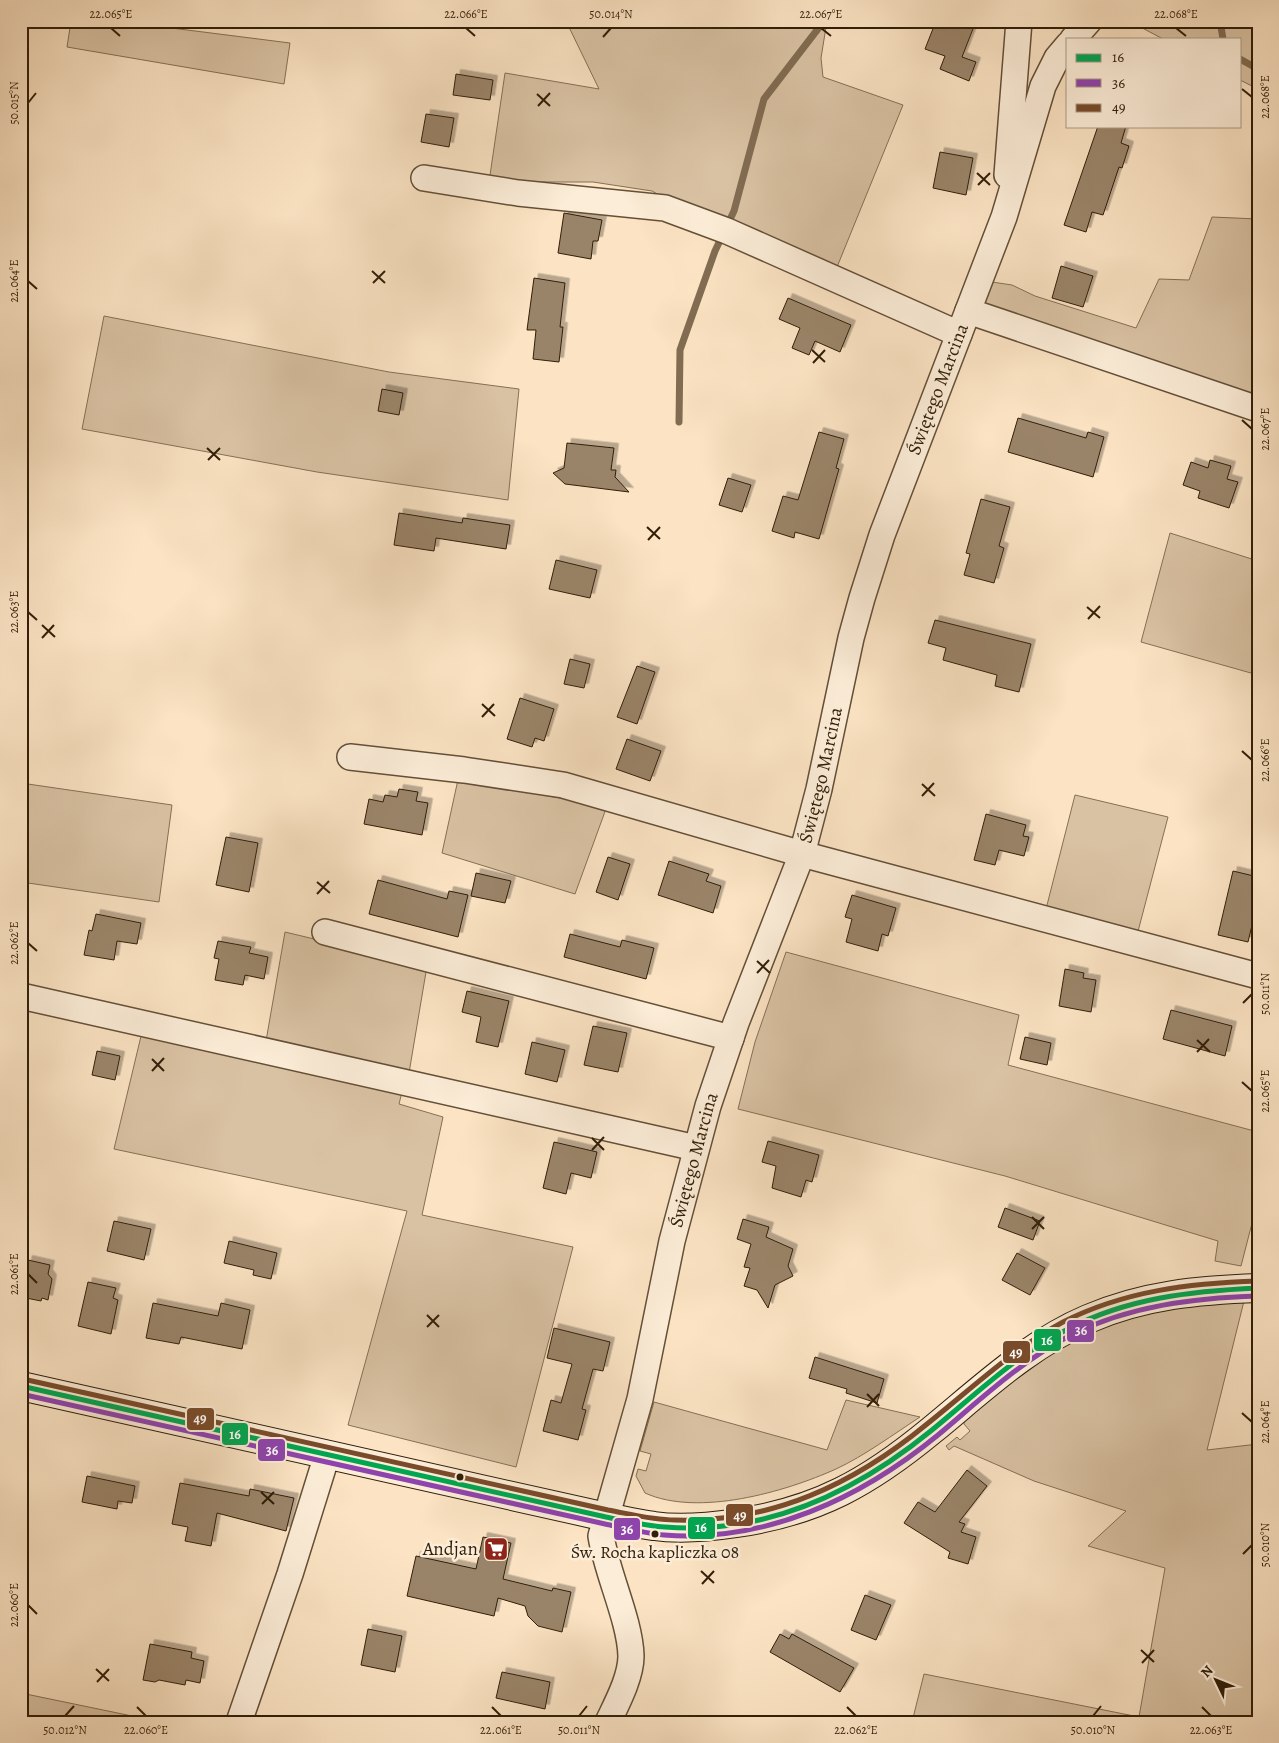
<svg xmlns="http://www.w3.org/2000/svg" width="1279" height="1743" font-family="Alegreya,serif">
	<defs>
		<filter id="shadow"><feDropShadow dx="4.5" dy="-4.5" stdDeviation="0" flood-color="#0004"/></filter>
	</defs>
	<rect width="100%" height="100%" fill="#fbe3c3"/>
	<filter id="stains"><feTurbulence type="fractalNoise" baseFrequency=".004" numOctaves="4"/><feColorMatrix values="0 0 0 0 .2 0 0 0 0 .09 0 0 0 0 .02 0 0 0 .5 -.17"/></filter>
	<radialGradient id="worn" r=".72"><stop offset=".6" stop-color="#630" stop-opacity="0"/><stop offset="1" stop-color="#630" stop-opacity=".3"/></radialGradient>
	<g fill="#d9c2a3" stroke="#857056">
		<polygon points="71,21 116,21 290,43 284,84 67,47"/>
		<polygon points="566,21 827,21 821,58 823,77 903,105 837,267 675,204 652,191 593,182 489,182 505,73 599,89"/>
		<polygon points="1258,21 1258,89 1240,80 1240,39 1163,39 1131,22"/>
		<polygon points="1212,217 1258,219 1258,397 982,310 992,282 1012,285 1035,296 1136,328 1159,279 1189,280"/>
		<polygon points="104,316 389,372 519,389 508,500 317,472 82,429"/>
		<polygon points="1170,533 1258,561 1258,675 1141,642"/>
		<polygon points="459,775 543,795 607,806 575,894 442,853"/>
		<polygon points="21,783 172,805 159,902 21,882"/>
		<polygon points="1075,795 1168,817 1136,939 1045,913"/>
		<polygon points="285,932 427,966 409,1073 266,1041"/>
		<polygon points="786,952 1019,1015 1008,1065 1258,1132 1258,1200 1241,1266 1215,1261 1218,1241 1005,1176 738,1109 755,1042"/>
		<polygon points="142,1032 402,1092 399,1104 443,1117 422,1215 573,1247 516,1467 348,1425 407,1211 114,1149"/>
		<path d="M1244,1301L1207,1450L1258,1444V1722H912L924,1674L1139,1717L1165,1568L1088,1546L1126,1511L1034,1481L954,1446L949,1450L946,1446L957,1437L960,1440L970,1431L964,1424V1420C1014,1377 1068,1337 1131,1316C1167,1305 1207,1305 1244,1301Z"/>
		<path d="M846,1400L920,1417C894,1434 864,1456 836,1469C785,1492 698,1517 645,1493L636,1476L638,1469L646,1471L651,1454L640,1451L654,1402L827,1450Z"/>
		<polygon points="21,1693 161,1722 21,1722"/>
	</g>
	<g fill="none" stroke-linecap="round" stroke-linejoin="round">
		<g stroke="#816c52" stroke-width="7">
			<polyline points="1220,21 1223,39"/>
			<polyline points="1240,59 1258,69"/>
			<polyline points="679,422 680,350 715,251 734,211 764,99 824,21"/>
		</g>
	</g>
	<g fill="#9a8469" stroke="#311e08" filter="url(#shadow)">
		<polygon points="936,21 976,21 962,57 976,62 969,81 940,69 945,56 925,49"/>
		<polygon points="456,74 493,80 490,100 453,95"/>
		<polygon points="426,114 454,118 449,147 421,142"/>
		<polygon points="1098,126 1126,126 1121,143 1129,146 1122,168 1119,167 1103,215 1092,212 1086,232 1064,225"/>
		<polygon points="940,152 973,158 966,195 933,188"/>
		<polygon points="564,213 602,220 598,241 593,241 591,259 558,253"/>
		<polygon points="1061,266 1093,276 1083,307 1052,298"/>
		<polygon points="534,278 565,283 560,327 563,327 559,362 533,359 536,330 527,330"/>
		<polygon points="788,298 851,325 840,352 815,341 809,355 792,348 800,328 779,319"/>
		<polygon points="382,389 403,393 399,415 378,411"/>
		<polygon points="1018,418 1086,438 1088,432 1104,437 1093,477 1008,452"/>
		<polygon points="819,432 844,439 836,468 839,469 819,539 795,532 794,538 772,531 783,496 798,500"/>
		<polygon points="567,443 614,448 611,470 616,470 615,477 629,492 565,484 553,473 564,468"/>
		<polygon points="1210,460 1231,466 1227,479 1238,482 1229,508 1198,498 1200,491 1183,485 1191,462 1208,468"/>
		<polygon points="728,478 751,485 742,512 719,505"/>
		<polygon points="981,499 1010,507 999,546 1004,548 994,583 964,575 970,554 966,553"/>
		<polygon points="399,513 462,523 463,518 510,525 506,549 436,538 434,551 394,545"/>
		<polygon points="556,560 597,570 590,598 549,589"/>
		<polygon points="935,620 1031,644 1019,692 995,686 997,675 943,660 946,648 928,643"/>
		<polygon points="570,659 590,664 584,688 564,684"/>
		<polygon points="637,666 655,672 637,724 617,717"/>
		<polygon points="520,698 554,709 544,741 535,738 532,747 507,739"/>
		<polygon points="627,739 661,751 650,781 616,769"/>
		<polygon points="399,789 418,792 416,801 428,803 422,835 364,824 369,799 383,802 385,795 397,797"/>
		<polygon points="986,814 1026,825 1023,836 1029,837 1024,856 999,850 995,865 974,860"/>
		<polygon points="226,837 258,843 249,892 216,885"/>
		<polygon points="608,857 630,864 618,900 596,892"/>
		<polygon points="669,861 709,874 706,881 721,886 713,913 658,895"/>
		<polygon points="1233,871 1258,877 1258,900 1248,942 1218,935"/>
		<polygon points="476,873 511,881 505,903 471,896"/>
		<polygon points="378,880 447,899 449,891 468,895 458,937 369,914"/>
		<polygon points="852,895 896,908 888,936 882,934 878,951 846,942 852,919 845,917"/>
		<polygon points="96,914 141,923 137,944 117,941 114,960 84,955 89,930 92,931"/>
		<polygon points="570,934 620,947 622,940 654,948 646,979 564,957"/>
		<polygon points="218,941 251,947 249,953 268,957 264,979 245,975 243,985 215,980 219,959 214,958"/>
		<polygon points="1065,969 1084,973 1083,978 1096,980 1091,1012 1059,1006"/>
		<polygon points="467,991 509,1001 498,1047 476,1042 481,1017 462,1012"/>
		<polygon points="1171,1010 1232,1026 1225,1056 1163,1039"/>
		<polygon points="593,1026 627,1033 618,1072 584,1065"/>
		<polygon points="1025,1037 1051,1043 1047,1065 1020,1059"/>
		<polygon points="532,1042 565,1050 557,1082 525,1074"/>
		<polygon points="97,1051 120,1056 115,1080 92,1075"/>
		<polygon points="768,1141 819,1155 812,1182 806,1180 801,1197 772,1188 776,1166 762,1162"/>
		<polygon points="554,1142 597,1152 591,1178 571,1173 566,1194 543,1188"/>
		<polygon points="1005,1208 1040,1221 1033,1240 998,1227"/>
		<polygon points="743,1219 769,1227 766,1237 793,1249 788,1266 793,1276 775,1285 768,1308 757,1290 744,1286 750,1268 744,1267 751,1244 737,1239"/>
		<polygon points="114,1221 151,1229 144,1260 107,1251"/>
		<polygon points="229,1241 277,1253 271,1279 253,1275 254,1270 224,1263"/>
		<polygon points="1017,1253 1045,1268 1030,1295 1002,1280"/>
		<polygon points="28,1260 50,1265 48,1274 52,1279 48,1300 42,1298 41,1301 21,1297 21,1270 25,1271"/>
		<polygon points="88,1282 116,1288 113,1298 118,1300 111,1334 78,1326"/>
		<polygon points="153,1303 218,1316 221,1303 250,1310 242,1349 181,1337 179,1344 146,1338"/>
		<polygon points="554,1328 610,1342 603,1371 593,1369 582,1409 586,1410 578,1440 543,1431 551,1400 561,1403 572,1364 547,1358"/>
		<polygon points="815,1357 884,1379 877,1403 846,1393 847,1389 809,1378"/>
		<polygon points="967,1470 987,1486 959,1522 965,1524 961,1532 976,1537 968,1564 948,1558 950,1552 904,1523 918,1502 935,1512"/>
		<polygon points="87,1476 135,1486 132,1503 118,1501 117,1509 82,1502"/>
		<polygon points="180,1483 249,1496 250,1489 294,1498 286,1531 217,1513 211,1546 185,1541 188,1527 172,1524"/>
		<polygon points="483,1537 511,1543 503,1579 552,1591 553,1588 571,1592 562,1632 538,1626 528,1616 525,1606 498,1598 494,1616 407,1596 416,1556 476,1569"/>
		<polygon points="865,1595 891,1605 876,1640 851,1630"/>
		<polygon points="368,1629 402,1636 395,1672 361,1665"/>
		<polygon points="780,1634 789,1639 792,1634 854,1668 840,1692 770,1652"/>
		<polygon points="150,1644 192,1652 191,1658 204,1661 200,1683 186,1680 185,1685 159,1680 155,1682 143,1680"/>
		<polygon points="502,1672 550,1682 545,1709 496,1698"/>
	</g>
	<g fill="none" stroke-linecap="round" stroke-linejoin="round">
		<defs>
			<g id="street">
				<polyline points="1073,39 1089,21"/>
				<polyline points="1007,175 1019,21"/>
				<polyline points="424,178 518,193 665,208 727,231 959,334"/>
				<polyline points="968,311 1258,409"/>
				<polyline points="350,757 464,770 563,785 802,854 1258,976"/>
				<polyline points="325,932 731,1038"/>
				<polyline points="21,996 696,1148"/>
				<polyline points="239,1722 290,1574 327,1455"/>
				<path id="s1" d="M608,1722C617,1703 631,1677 631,1656C630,1620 607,1574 601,1536L640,1399L672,1241L708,1106L736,1023L802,854L819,789L851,638L862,598L882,535L1004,217L1043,86L1057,58L1068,45"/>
			</g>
			<path id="secondary" d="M21,1386L606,1517C622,1520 638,1524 654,1526C681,1530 710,1527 737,1523C818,1511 869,1482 932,1430C981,1390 1029,1344 1088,1319C1143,1295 1199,1290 1258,1288"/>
		</defs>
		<use href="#street" stroke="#644f37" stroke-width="28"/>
		<use href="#secondary" stroke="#311e08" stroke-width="30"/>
		<use href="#street" stroke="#fcedd8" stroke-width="25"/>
		<use href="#secondary" stroke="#fcedd8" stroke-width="28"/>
		<defs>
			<path id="bus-1" d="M21,1386L606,1517C626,1521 645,1526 665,1527C766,1535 856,1492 932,1430C975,1395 1017,1354 1068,1329C1127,1298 1192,1291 1258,1288"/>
			<path id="bus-2" d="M21,1394L605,1524C624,1528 644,1533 664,1535C766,1543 861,1498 938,1435C980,1400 1021,1361 1071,1335C1129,1306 1193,1298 1258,1296"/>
			<path id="bus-3" d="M23,1379L608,1510C630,1514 652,1520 675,1520C772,1523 854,1484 927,1424C971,1389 1013,1349 1063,1322C1124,1291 1190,1283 1258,1281"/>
		</defs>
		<use href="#bus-1" stroke="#fcedd8" stroke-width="9"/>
		<use href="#bus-2" stroke="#fcedd8" stroke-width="9"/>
		<use href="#bus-3" stroke="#fcedd8" stroke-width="9"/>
		<use href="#bus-1" stroke="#00a651" stroke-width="5"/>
		<use href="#bus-2" stroke="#8e44ad" stroke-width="5"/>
		<use href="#bus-3" stroke="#7a4b2a" stroke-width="5"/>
	</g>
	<path fill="none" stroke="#311e08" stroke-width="2" d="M111,28L120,36M466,28L475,36M821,28L831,36M1176,28L1186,36M603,37L611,28M1242,89L1252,97M537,94L550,106M28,103L36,93M538,106L550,93M977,173L990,185M978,185L990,173M372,271L385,283M28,281L37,289M373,283L385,271M812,350L825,362M813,363L825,350M1242,420L1252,429M207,448L220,460M208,460L220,448M647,527L660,539M648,540L660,527M1087,607L1100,618M28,612L37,620M1088,619L1100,606M42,625L55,637M42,638L54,625M482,704L495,716M482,717L494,704M1242,751L1252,760M922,784L935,796M922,796L934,783M317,882L330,893M317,894L329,881M28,943L37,951M757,961L770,973M757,973L769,960M1243,1003L1252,994M1197,1040L1210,1052M1197,1052L1209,1039M152,1059L164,1071M152,1071L164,1058M1242,1082L1252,1091M592,1138L604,1150M592,1150L604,1137M1032,1217L1044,1229M1032,1229L1044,1217M28,1274L37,1283M427,1315L439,1327M427,1327L439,1315M867,1394L879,1406M867,1407L879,1394M1242,1413L1252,1422M261,1492L274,1504M262,1504L274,1492M1243,1554L1252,1545M701,1571L714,1583M702,1584L714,1571M28,1605L37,1614M1141,1650L1154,1662M1142,1663L1154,1650M96,1669L109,1681M97,1682L109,1669M137,1707L146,1716M492,1707L501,1716M847,1707L856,1716M1202,1707L1211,1716M65,1716L74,1706M579,1716L587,1706M1093,1716L1101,1706"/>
	<defs>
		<symbol id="supermarket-square" viewBox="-11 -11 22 22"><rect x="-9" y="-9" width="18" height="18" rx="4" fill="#8f2418" stroke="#fcedd8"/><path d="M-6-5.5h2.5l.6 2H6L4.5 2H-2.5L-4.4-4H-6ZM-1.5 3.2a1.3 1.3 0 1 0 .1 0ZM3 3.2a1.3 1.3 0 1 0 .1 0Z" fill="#fff"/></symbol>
	</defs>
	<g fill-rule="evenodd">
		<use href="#supermarket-square" x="482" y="1535" width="28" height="28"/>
	</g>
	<g fill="#311e08" stroke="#fcedd8" stroke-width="2">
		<circle cx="460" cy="1477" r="4.5"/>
		<circle cx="655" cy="1534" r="4.5"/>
	</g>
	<g text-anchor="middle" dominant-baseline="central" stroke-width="5" stroke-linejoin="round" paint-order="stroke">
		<g font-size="18" fill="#311e08" stroke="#fcedd8">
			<text x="655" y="1552">Św. Rocha kapliczka 08</text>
		</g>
		<g font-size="19" fill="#311e08" stroke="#fcedd8">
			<text stroke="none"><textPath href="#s1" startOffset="1392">Świętego Marcina</textPath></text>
			<text stroke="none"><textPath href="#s1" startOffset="988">Świętego Marcina</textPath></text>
			<text stroke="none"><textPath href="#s1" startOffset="582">Świętego Marcina</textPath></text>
		</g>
		<g font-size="19" fill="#311e08" stroke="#fcedd8" text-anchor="end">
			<text x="478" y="1549">Andjan</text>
		</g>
	</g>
	<g stroke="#fcedd8" stroke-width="2">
		<rect x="1066" y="1319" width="29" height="24" rx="5" fill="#8e44ad"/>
		<rect x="1033" y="1328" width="29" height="24" rx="5" fill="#00a651"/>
		<rect x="1002" y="1340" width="29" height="24" rx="5" fill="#7a4b2a"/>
		<rect x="186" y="1407" width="29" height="24" rx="5" fill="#7a4b2a"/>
		<rect x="221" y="1422" width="28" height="24" rx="5" fill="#00a651"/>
		<rect x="257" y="1438" width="29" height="24" rx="5" fill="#8e44ad"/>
		<rect x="725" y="1503" width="29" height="24" rx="5" fill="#7a4b2a"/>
		<rect x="687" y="1516" width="29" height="24" rx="5" fill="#00a651"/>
		<rect x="613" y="1517" width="28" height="24" rx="5" fill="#8e44ad"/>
	</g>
	<g font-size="14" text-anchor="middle" font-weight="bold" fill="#fff">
		<text x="1081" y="1335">36</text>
		<text x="1047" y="1345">16</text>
		<text x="1016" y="1357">49</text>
		<text x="200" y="1423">49</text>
		<text x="235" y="1439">16</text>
		<text x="272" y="1455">36</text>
		<text x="740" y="1520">49</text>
		<text x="701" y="1532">16</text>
		<text x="627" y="1534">36</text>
	</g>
	<rect width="1279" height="1743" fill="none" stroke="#fbe3c3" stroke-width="55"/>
	<rect x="1066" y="38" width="175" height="90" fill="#fcedd8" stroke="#ab9a85"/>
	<rect x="1076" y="54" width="25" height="8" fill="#00a651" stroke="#ab9a85"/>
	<text x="1112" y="62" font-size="15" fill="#311e08">16</text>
	<rect x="1076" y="79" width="25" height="8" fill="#8e44ad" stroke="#ab9a85"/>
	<text x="1112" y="88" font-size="15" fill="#311e08">36</text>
	<rect x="1076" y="104" width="25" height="8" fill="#7a4b2a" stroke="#ab9a85"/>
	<text x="1112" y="112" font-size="15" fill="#311e08">49</text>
	<g transform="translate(1216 1680) rotate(313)" stroke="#fcedd8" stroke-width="4" paint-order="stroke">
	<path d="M0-4L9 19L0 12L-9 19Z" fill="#311e08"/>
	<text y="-8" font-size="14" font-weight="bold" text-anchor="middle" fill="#311e08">N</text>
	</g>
	<rect x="28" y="28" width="1224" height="1688" fill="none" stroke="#311e08" stroke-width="2"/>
	<g font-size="12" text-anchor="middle" fill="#311e08">
		<text x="111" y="18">22.065°E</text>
		<text x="466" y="18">22.066°E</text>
		<text x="611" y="18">50.014°N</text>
		<text x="821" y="18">22.067°E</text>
		<text x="1176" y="18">22.068°E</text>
		<text transform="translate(1265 97) rotate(-90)" y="4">22.068°E</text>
		<text transform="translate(14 103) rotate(-90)" y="4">50.015°N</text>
		<text transform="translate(14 281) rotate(-90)" y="4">22.064°E</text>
		<text transform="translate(1265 429) rotate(-90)" y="4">22.067°E</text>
		<text transform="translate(14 612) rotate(-90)" y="4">22.063°E</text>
		<text transform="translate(1265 760) rotate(-90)" y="4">22.066°E</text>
		<text transform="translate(14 943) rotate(-90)" y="4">22.062°E</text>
		<text transform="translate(1265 994) rotate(-90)" y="4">50.011°N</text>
		<text transform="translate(1265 1091) rotate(-90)" y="4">22.065°E</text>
		<text transform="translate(14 1274) rotate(-90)" y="4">22.061°E</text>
		<text transform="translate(1265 1422) rotate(-90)" y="4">22.064°E</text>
		<text transform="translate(1265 1545) rotate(-90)" y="4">50.010°N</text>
		<text transform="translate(14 1605) rotate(-90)" y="4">22.060°E</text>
		<text x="65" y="1734">50.012°N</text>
		<text x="146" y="1734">22.060°E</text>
		<text x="501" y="1734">22.061°E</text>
		<text x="579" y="1734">50.011°N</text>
		<text x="856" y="1734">22.062°E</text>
		<text x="1093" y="1734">50.010°N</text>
		<text x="1211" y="1734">22.063°E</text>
	</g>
	<rect width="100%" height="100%" filter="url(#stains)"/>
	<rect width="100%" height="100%" fill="url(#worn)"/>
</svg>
